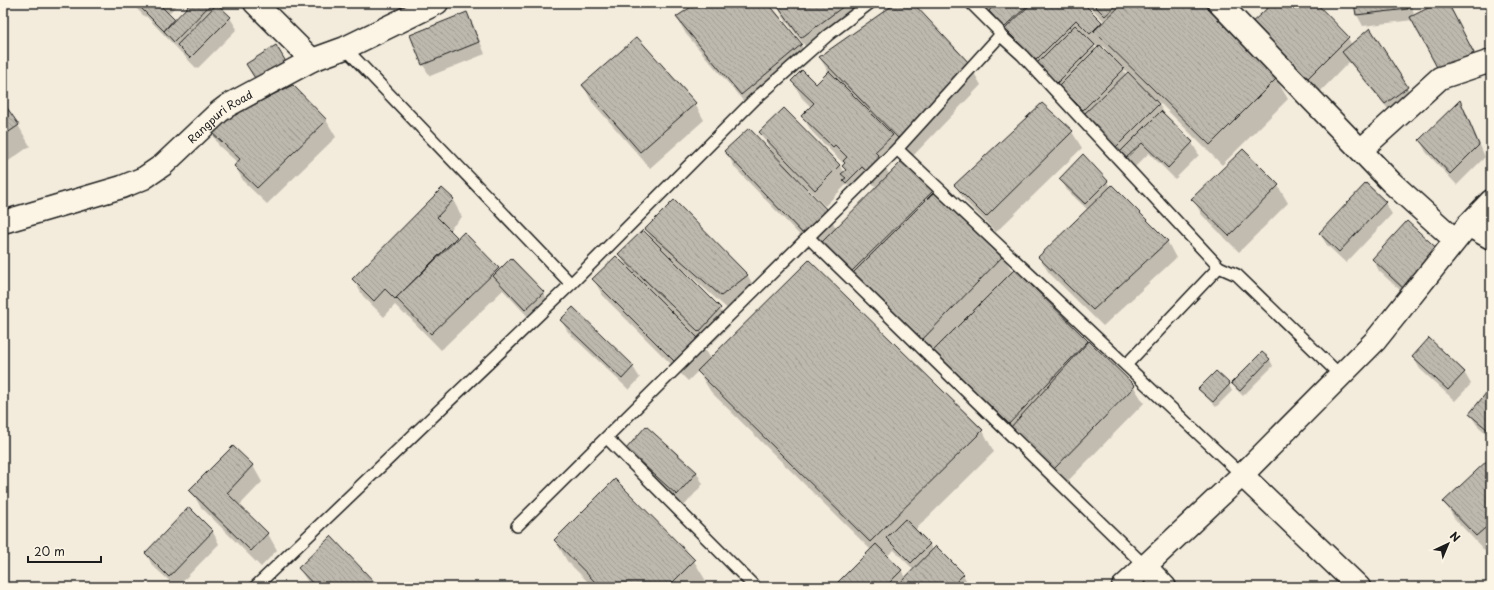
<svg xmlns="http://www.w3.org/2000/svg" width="1494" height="590" font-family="'Playpen Sans',sans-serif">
	<defs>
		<pattern id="building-back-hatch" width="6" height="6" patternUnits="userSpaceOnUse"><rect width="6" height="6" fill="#beb9ae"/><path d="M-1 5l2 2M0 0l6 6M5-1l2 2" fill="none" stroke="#a39e95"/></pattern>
	</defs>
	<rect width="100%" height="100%" fill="#f3ecdd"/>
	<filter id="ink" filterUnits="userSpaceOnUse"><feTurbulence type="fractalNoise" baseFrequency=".025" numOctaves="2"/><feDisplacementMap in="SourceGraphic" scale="8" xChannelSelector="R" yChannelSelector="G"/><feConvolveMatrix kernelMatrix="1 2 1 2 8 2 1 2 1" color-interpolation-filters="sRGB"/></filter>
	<g filter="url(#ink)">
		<g fill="#0003" fill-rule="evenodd">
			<polygon points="131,3 179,3 168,14 175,21 192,3 227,3 228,4 222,10 230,18 237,29 197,69 146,16 145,17"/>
			<polygon points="699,3 767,3 801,45 810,61 752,111 686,34 677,18"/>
			<polygon points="775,3 880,3 811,54 784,18"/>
			<polygon points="898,3 912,3 969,64 981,85 911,158 898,145 885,168 890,175 905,160 1003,256 1013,273 1134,387 1144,403 1064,485 822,243 814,250 735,168 726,151 827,212 836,228 877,188 872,183 856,199 847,184 825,206 771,151 761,132 784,109 840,166 844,173 846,171 843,167 846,164 844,161 843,163 812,132 802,116 811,107 802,98 792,81 816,86 829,73 820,58"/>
			<path d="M973,3H1081L1102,25L1105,22L1086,3H1203L1276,79L1288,99L1222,165L1157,100L1165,115L1192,143L1199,155L1175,179L1149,153L1132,170L999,25ZM1093,44L1098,48L1096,50ZM1104,46L1109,54L1102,48ZM1122,67L1128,73L1126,75Z"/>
			<polygon points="1274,3 1315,3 1348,38 1352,45 1370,29 1414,99 1393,115 1349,62 1313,99"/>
			<polygon points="1355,3 1412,3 1414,16 1440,3 1447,3 1480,64 1446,82 1413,20 1363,26 1357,15"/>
			<polygon points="466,13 473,24 485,54 430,76 423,65 411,35"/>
			<polygon points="254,76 269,98 326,120 336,137 267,204 244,182 235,166 238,163 219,146 210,129 268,98"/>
			<polygon points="583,85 695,104 704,120 650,168 592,102"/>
			<polygon points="1459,101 1466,112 1485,157 1457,185 1426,152 1420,140"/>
			<polygon points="3,104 18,125 30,146 3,165"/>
			<polygon points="1072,132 1082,148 996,232 965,201 955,185"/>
			<polygon points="1243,150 1278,186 1288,203 1239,252 1202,215 1193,199"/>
			<polygon points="1083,156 1107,182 1111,188 1167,241 1176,258 1103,326 1049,273 1039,257 1088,210 1067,190 1061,179"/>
			<polygon points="442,190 453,200 462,217 449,230 458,240 464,234 500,271 511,259 543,292 550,304 532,321 503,290 441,350 406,314 405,315 395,305 384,317 363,296 353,279"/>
			<path d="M674,202L748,276L757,292L731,312L685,271L684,272L720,309L730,326L708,348L699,340L710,359L809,261L983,431L994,452L915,530L930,545L933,551L963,575L970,586L969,587H834L871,550L711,392L698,371L688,381L603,296L594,280L627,267L619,254L653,241L646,229ZM894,550L914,570L906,578L901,570L887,556Z"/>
			<polygon points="1385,203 1392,214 1346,263 1327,245 1320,234"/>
			<polygon points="1407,222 1413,302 1379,271 1373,259"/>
			<polygon points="573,308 633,367 640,378 629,390 568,332 561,320"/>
			<polygon points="1262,353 1270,360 1273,366 1243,396 1236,389 1233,384"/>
			<polygon points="1413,357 1464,372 1471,384 1455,401 1420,369"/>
			<polygon points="1216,372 1229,385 1232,391 1216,407 1203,394 1200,389"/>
			<polygon points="1491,396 1491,438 1477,425 1470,414"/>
			<polygon points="646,428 697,473 703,484 684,506 634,460 627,449"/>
			<polygon points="233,447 253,466 262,482 239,506 268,534 277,550 261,567 200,506 191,490"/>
			<polygon points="1491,458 1491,548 1486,552 1454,518 1445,502"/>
			<polygon points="189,509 213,532 219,544 177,587 176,587 152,565 146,553"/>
			<polygon points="555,540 694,561 706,581 700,587 593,587 567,561"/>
			<polygon points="299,568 378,587 311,587"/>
		</g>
		<g fill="url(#building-back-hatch)" stroke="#1c1c1c">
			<polygon points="144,3 162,3 160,5 174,19 164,31 140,7"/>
			<polygon points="191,3 212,3 174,42 164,31"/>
			<polygon points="697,3 768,3 802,44 741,95 676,17"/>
			<polygon points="775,3 848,3 801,38"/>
			<polygon points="896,3 913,3 970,64 898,138 819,57"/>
			<polygon points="996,3 1030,3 1004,28 989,11"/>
			<polygon points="1032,3 1083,3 1102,22 1090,34 1076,20 1036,60 1005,29"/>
			<polygon points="1092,3 1119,3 1105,16"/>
			<polygon points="1123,3 1205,3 1277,78 1210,145 1094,31"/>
			<polygon points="1273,3 1316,3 1349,37 1303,83 1249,25"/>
			<polygon points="1354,3 1408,3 1408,9 1356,15"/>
			<polygon points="1438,3 1448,3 1474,53 1439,71 1410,17"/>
			<polygon points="217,4 231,17 190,58 177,45"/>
			<polygon points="467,12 479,42 422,65 410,35"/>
			<polygon points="1075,25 1095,45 1057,83 1037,63"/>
			<polygon points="1370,28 1408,87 1385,104 1342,52"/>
			<polygon points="637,37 696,103 640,152 582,85"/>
			<polygon points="276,45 289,67 260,86 246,64"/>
			<polygon points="1100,45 1124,69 1083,110 1059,86"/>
			<polygon points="802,70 816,84 829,71 893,135 875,152 880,157 866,171 862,167 846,183 843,180 846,178 841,174 846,170 842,166 845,163 843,161 847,157 835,145 833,147 801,116 814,103 791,81"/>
			<polygon points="1128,72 1159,104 1116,147 1084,114"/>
			<polygon points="293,85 327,120 257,188 234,166 240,159 208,129 215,123"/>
			<polygon points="1460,100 1479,145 1450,174 1419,140"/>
			<polygon points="3,102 19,125 3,136"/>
			<polygon points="1042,103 1073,131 986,217 954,185"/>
			<polygon points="784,108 840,165 815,190 759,132"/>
			<polygon points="1161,111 1193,142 1168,168 1142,143 1125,159 1119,153"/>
			<polygon points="749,128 828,211 804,235 724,151"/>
			<polygon points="1243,149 1279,185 1229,236 1191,199"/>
			<polygon points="1083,154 1108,181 1085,204 1059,179"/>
			<polygon points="905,158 936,188 851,272 821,243"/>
			<polygon points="1366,183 1386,202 1339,252 1319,233"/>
			<polygon points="1112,185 1168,241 1093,310 1038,257"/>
			<polygon points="442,188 454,199 437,217 457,237 395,299 385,289 374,301 352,279"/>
			<polygon points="936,190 1004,255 921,341 852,274"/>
			<polygon points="674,200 748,275 721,296 645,229"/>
			<polygon points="1407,221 1442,253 1406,291 1372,259"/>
			<polygon points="643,230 721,308 699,332 618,254"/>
			<polygon points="464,232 499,268 431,334 396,298"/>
			<polygon points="616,256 702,342 678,365 592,279"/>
			<polygon points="511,258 544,292 525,310 493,276"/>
			<polygon points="809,260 983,430 870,542 697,371"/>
			<polygon points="1015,269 1088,341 1006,427 932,352"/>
			<polygon points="573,307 634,366 622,379 560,320"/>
			<polygon points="1429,338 1465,372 1448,390 1412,357"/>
			<polygon points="1089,341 1135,386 1054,469 1010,428"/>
			<polygon points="1262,352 1270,359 1240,391 1231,383"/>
			<polygon points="1216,371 1230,384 1213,402 1198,389"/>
			<polygon points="1487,392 1491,395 1491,427 1488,430 1469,414"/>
			<polygon points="646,426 697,472 677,495 626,449"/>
			<polygon points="233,446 253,465 227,493 268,533 251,551 189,490"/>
			<polygon points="1491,457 1491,523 1476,536 1443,502"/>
			<polygon points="615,479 695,560 668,587 600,587 554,540"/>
			<polygon points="189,507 213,531 169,577 145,553"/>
			<polygon points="905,519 930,544 911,563 886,538"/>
			<polygon points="331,536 379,587 316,587 298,568"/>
			<polygon points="876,544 902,570 885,587 833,587"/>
			<polygon points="936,546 964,574 951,587 900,587 898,585"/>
		</g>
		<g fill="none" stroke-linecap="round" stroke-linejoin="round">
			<defs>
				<g id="lane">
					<polyline points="1000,35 1022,55 1219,267 1237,275 1341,376"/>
					<polyline points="345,48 571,284"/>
					<polyline points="897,149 1242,475"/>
					<polyline points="808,237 1145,566"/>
					<polyline points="1126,365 1219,267"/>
					<polyline points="607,438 755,587"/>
					<polyline points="517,526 897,149 996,40 1000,35 998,30 971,3"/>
					<polyline points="255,587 571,284 755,99 828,35 870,3"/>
				</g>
				<g id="street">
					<polyline points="255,3 312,60"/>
					<polyline points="1219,3 1391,182 1455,240"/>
					<polyline points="1361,150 1440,78 1491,61"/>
					<path id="s1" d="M3,222L122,187L144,178L163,165L219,112L227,106L312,60L345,48L437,3"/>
					<polyline points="1468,225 1491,238"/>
					<polyline points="1242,475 1359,587"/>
					<polyline points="1145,566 1165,587"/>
					<polyline points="1123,587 1242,475 1375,341 1468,225 1491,201"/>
				</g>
			</defs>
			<use href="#lane" stroke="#1c1c1c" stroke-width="14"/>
			<use href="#street" stroke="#1c1c1c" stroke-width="25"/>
			<use href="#lane" stroke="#fcf5e5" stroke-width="11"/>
			<use href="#street" stroke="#fcf5e5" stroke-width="22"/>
		</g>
	</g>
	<g text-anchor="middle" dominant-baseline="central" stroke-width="3.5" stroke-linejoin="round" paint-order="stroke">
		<g font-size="11" fill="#1c1c1c" stroke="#fcf5e5">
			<text stroke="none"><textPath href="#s1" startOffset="246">Rangpuri Road</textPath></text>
		</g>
	</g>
	<rect width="1494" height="590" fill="none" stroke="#fcf5e5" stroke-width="16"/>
	<rect x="8" y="8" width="1478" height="574" fill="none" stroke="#1c1c1c" stroke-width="1.5" filter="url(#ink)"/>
	<g transform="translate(1448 544) rotate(44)" stroke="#fcf5e5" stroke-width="3" paint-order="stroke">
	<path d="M0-3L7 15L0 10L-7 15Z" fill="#1c1c1c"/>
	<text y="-6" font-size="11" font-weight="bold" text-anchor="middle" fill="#1c1c1c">N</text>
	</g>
	<path d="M28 556v6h73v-6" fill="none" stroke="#1c1c1c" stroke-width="2"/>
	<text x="34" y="556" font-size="12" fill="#1c1c1c" stroke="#fcf5e5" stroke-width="3" paint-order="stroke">20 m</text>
</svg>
